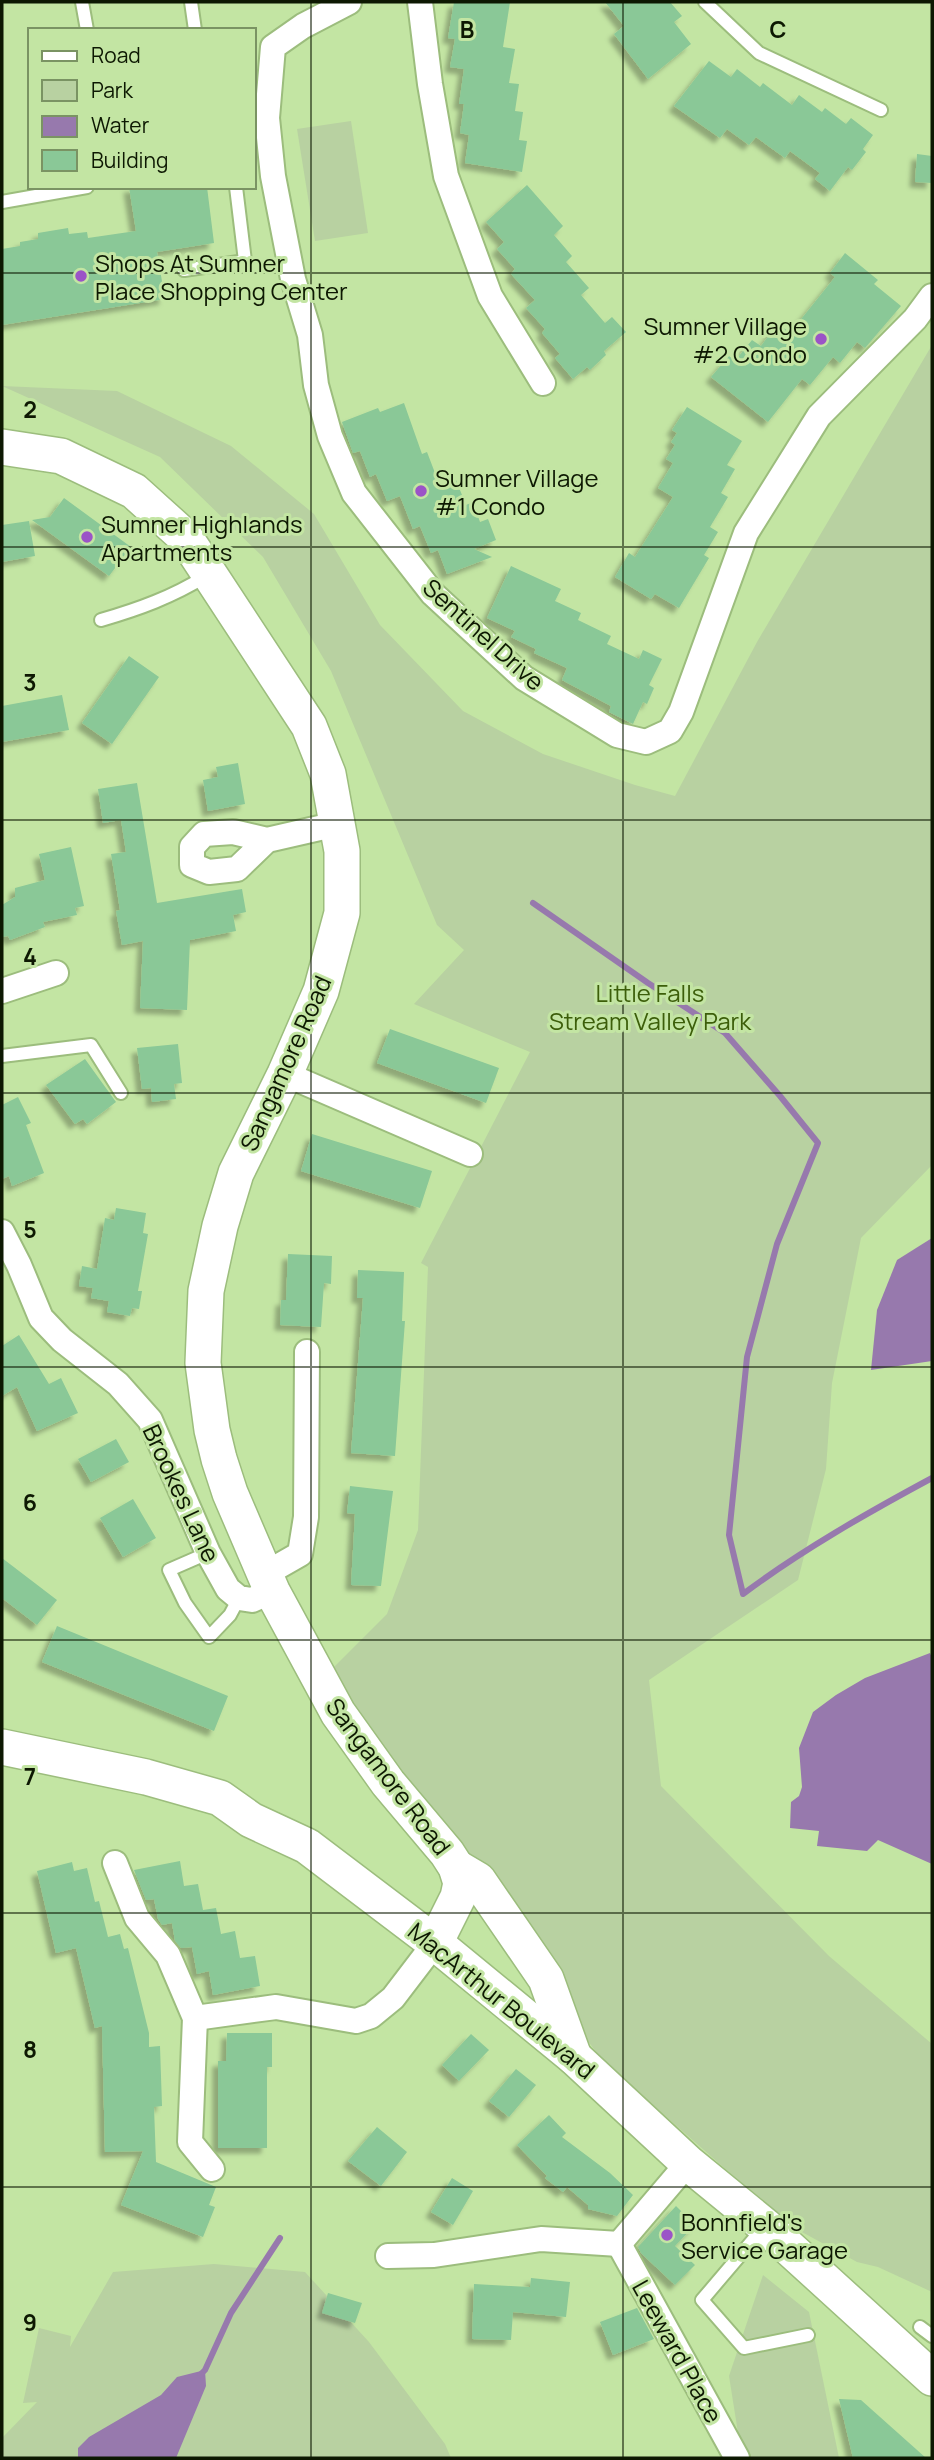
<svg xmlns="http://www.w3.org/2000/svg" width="934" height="2460" font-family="Manrope,sans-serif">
	<defs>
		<filter id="shadow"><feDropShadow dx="-5.5" dy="5.5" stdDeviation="2" flood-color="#0004"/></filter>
	</defs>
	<rect width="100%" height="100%" fill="#c3e5a3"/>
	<g fill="#b8d1a1">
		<polygon points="351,121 368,233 315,241 297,129"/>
		<polygon points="932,345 932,1165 861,1238 832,1383 826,1469 798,1580 649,1680 661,1786 829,1956 932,2044 932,2292 878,2267 857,2262 789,2225 603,2061 575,2024 329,1672 387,1614 418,1530 428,1267 421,1263 530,1052 414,1004 464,950 437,925 331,671 263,557 160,457 2,386 117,391 231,446 314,514 380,625 463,711 543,754 635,785 675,796 757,642"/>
		<polygon points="214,2264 305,2272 369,2342 445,2444 451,2458 2,2458 2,2438 37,2402 23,2403 39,2328 71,2336 70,2347 113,2272"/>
		<polygon points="763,2275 809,2312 839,2458 742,2458 729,2376"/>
	</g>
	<g fill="#9779ad">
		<polygon points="932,1238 932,1361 871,1370 877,1310 897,1260"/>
		<polygon points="930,1653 932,1658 932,1864 878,1840 867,1851 817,1846 819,1831 790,1828 791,1802 799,1796 802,1787 799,1748 813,1712 836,1695 865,1678"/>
		<polygon points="205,2370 206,2386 176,2458 78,2458 78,2448 89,2437 161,2395 177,2377"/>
	</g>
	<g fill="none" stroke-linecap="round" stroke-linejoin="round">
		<g stroke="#9779ad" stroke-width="6">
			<path d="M533,903L648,983L725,1033L780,1096L818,1143L777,1244L747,1357L729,1535L743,1594C802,1550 867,1513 932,1478"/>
			<polyline points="200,2375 205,2370 231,2313 280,2238"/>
		</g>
	</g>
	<g fill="#8ac897" filter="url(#shadow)">
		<polygon points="454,2 510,2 503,47 515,49 509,83 519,84 515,111 523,112 519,140 527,141 522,172 465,163 469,135 460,133 464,104 459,104 464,69 450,67 455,39 448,38"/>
		<polygon points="605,2 670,2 682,16 674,22 691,44 648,79 614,34 624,26"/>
		<polygon points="709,61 731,77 737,69 760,87 763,83 792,105 799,95 822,112 825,108 846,124 851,118 873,135 863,149 866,152 852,170 848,167 830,191 815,179 820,173 790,151 785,158 756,137 749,145 727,129 720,138 674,106"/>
		<polygon points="917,154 932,156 932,183 915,182"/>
		<polygon points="527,185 563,226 554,235 572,256 566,262 589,288 581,295 605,323 612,317 626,332 604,351 606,355 590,370 587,367 573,379 555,358 560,354 542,333 545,329 526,308 535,300 511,274 515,269 497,249 504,242 486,222"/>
		<polygon points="129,187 207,187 214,243 157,252 165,299 2,325 2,249 20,246 20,242 38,239 38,233 68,228 69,234 87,232 88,238 136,231"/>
		<polygon points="845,253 878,280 874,284 901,306 865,348 857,342 840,363 833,357 810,385 802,379 768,422 711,377 729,356 735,361 752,340 761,346 778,323 790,333 835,277 830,273"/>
		<polygon points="404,403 422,454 427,452 440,486 456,480 466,505 473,502 480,522 488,519 496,540 474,549 492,557 447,574 438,550 431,553 420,526 413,529 400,496 387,501 376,474 370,477 360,451 353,453 342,422 378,408 380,412"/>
		<polygon points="687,407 742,441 727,465 735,469 721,493 728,497 710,527 718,532 704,555 709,558 679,608 655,594 651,599 615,577 629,553 635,557 673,497 658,488 673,463 666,459 675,445 671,442 677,433 672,430"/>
		<polygon points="64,498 131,547 109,576 32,520 50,517"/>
		<polygon points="29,521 35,556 2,562 2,525"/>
		<polygon points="511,566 561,589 555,601 581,613 578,620 611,636 607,644 639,659 643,650 662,659 649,685 654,688 647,704 643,702 633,724 609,712 611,706 562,680 567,668 534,653 536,649 511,637 515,631 487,618"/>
		<polygon points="129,656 159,677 112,744 82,723"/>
		<polygon points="62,695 69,730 2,742 2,706"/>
		<polygon points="238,763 245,804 208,811 203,780 218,777 216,767"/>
		<polygon points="137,783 157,903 242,889 246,912 233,915 236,931 190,940 187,1010 140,1008 143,941 122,945 116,911 120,910 111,854 126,852 121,820 103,823 98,789"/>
		<polygon points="71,847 84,906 75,908 77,915 43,922 45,927 10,940 8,936 2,937 2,905 15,897 15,888 45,880 39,854"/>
		<polygon points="390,1029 499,1068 486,1103 377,1063"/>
		<polygon points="178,1044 182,1083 174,1084 176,1099 152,1102 151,1088 142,1089 137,1048"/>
		<polygon points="85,1059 116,1102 87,1124 83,1119 75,1124 46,1085"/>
		<polygon points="18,1097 31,1123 26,1125 44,1173 12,1186 9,1176 2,1179 2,1105"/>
		<polygon points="312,1134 432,1171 420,1208 301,1171"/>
		<polygon points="116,1208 146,1213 143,1233 148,1234 138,1291 142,1291 139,1309 132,1308 130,1316 107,1312 109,1301 91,1298 93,1288 79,1286 82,1266 97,1269 105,1218 114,1220"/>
		<polygon points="288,1254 332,1256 331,1284 324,1283 321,1327 280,1325 281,1300 286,1300"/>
		<polygon points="358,1270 404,1272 402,1321 405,1321 395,1456 351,1453 363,1298 357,1298"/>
		<polygon points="19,1335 49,1384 61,1378 78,1413 37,1431 17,1387 2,1396 2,1346"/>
		<polygon points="116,1439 129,1462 91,1482 78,1459"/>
		<polygon points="350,1486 393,1491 381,1586 351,1585 355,1514 347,1513"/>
		<polygon points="133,1499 156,1538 123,1557 100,1518"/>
		<polygon points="2,1558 57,1600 37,1625 2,1598"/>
		<polygon points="57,1626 228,1696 214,1731 42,1662"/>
		<polygon points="180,1861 184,1886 198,1884 203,1910 216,1908 221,1934 235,1931 240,1958 255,1956 260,1986 213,1995 209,1971 197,1974 192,1947 181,1948 175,1941 172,1923 162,1925 158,1919 154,1899 146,1900 134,1870"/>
		<polygon points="72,1862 74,1871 87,1868 95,1902 99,1901 108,1937 120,1934 124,1949 128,1948 149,2033 149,2047 160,2046 162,2106 154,2107 156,2162 216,2187 209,2205 215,2207 203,2237 121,2205 143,2151 105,2152 102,2026 95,2028 76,1948 56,1953 37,1871"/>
		<polygon points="227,2033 272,2033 272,2067 267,2067 267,2148 218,2148 218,2061 226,2061"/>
		<polygon points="471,2034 489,2050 459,2081 442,2065"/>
		<polygon points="516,2069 536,2085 509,2117 489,2101"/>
		<polygon points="549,2115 566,2133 562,2137 610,2173 633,2195 617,2216 588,2209 588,2205 567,2187 563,2192 545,2178 547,2176 517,2145"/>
		<polygon points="377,2127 407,2152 381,2186 348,2161"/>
		<polygon points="452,2178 473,2191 453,2225 431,2212"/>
		<polygon points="676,2206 695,2225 675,2246 695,2265 675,2285 641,2253 638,2247"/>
		<polygon points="531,2278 570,2282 566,2317 513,2312 511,2340 472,2339 474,2284 530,2287"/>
		<polygon points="328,2293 362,2303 355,2323 322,2313"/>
		<polygon points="637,2308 654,2339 613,2355 600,2322"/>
		<polygon points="839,2399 861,2400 926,2458 853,2458"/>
	</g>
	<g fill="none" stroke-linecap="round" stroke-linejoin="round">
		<defs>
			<g id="lane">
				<polyline points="82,2 87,30"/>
				<polyline points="191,2 195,30"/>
				<polyline points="705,2 759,53 881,110"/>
				<polyline points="2,202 87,187"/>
				<polyline points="184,270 245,261 236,187"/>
				<path d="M101,620C139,609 172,597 206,576"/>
				<polyline points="2,1056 91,1045 121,1093"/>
				<polyline points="208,1553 169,1570 185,1603 209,1637 230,1615 239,1598"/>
				<polyline points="765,2226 702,2300 744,2348 808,2335"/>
				<polyline points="920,2327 932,2336"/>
			</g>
			<g id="street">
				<polyline points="349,2 303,26 273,47 267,118 273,176 293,279 310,335 316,385 330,436 354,493 433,594 524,678 617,735 646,742 670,731 681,712 746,533 819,416 915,319 932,296"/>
				<polyline points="420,2 430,84 446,176 490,296 543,383"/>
				<polyline points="267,840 237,869 209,872 192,865 192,847 204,834 233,832 267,840 337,824"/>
				<polyline points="2,991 56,973"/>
				<polyline points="285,1074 470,1154"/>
				<polyline points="2,1232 19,1265 41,1318 62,1340 118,1384 150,1420 208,1553 228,1589 239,1598 252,1600 272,1591"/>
				<polyline points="265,1574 300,1554 306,1517 307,1352"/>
				<polyline points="115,1863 137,1918 168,1955 195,2018 190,2142 212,2169"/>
				<polyline points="195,2018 276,2007 356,2021 371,2016 393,1998 435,1943"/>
				<polyline points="619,2244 737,2458"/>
				<polyline points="619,2244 688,2163"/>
				<polyline points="388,2256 434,2255 541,2239 619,2244"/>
			</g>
			<g id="secondary">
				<polyline points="2,447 61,456 134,491 185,537 309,726 328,774 342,851 342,913 321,991 285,1074 236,1173 220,1226 206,1291 203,1363 212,1430 219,1459 230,1493 272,1591 338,1713 388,1783 447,1853 456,1867 461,1883 458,1897 435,1943"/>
				<polyline points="2,1747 146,1777 220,1798 251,1820 307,1846 435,1943 574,2057 688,2163 765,2226 932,2378"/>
				<polyline points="456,1867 478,1880 546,1979 574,2057"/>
			</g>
		</defs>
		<use href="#lane" stroke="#9cbd7d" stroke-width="16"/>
		<use href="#street" stroke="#9cbd7d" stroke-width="28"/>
		<use href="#secondary" stroke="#9cbd7d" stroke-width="38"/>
		<use href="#lane" stroke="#fff" stroke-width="12"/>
		<use href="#street" stroke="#fff" stroke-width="24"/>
		<use href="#secondary" stroke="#fff" stroke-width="35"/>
	</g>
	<path fill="none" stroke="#0d1802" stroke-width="2" stroke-opacity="0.55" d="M311,2V2458M623,2V2458M2,273H932M2,547H932M2,820H932M2,1093H932M2,1367H932M2,1640H932M2,1913H932M2,2187H932"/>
	<g fill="#9b54c7" stroke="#c3e5a3" stroke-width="2.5">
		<circle cx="81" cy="276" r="7"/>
		<circle cx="821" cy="339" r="7"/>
		<circle cx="421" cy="491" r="7"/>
		<circle cx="87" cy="537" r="7"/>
		<circle cx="667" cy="2235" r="7"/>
	</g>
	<g text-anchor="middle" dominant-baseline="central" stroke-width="6" stroke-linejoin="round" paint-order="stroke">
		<g font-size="24" fill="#0d1802" stroke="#c3e5a3" text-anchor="start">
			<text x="95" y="262">Shops At Sumner<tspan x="95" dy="28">Place Shopping Center</tspan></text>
			<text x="807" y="325" text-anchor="end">Sumner Village<tspan x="807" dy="28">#2 Condo</tspan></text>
			<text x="435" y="477">Sumner Village<tspan x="435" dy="28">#1 Condo</tspan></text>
			<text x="101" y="523">Sumner Highlands<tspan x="101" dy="28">Apartments</tspan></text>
			<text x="681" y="2221">Bonnfield's<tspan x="681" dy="28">Service Garage</tspan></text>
		</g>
		<g font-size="24" fill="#0d1802" stroke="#c3e5a3">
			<text transform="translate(484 634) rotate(42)">Sentinel Drive</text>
			<text transform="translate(285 1063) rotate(-66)">Sangamore Road</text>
			<text transform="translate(182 1493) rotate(65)">Brookes Lane</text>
			<text transform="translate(389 1776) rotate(53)">Sangamore Road</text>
			<text transform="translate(502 2000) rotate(39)">MacArthur Boulevard</text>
			<text transform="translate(678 2351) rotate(61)">Leeward Place</text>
		</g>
		<g font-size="24" fill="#3c5e0a" stroke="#c3e5a3">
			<text x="650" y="992">Little Falls<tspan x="650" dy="28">Stream Valley Park</tspan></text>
		</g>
	</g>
	<g font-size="23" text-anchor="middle" font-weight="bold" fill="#0d1802" stroke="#c3e5a3" stroke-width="6" stroke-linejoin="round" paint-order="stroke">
		<text x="467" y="38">B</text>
		<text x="778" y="38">C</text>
		<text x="30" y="418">2</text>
		<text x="30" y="691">3</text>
		<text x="30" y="965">4</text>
		<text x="30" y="1238">5</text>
		<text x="30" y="1511">6</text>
		<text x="30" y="1785">7</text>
		<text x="30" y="2058">8</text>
		<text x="30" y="2331">9</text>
	</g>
	<rect width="934" height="2460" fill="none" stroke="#0d1802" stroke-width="7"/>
	<rect x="28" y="28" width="228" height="161" fill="#c3e5a3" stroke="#7a9363" stroke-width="2"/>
	<rect x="42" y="51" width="35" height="10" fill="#ffffff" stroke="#7a9363" stroke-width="2"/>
	<text x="91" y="63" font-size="21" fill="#0d1802">Road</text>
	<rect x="42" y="80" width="35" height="21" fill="#b8d1a1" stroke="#7a9363" stroke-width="2"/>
	<text x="91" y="98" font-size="21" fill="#0d1802">Park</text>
	<rect x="42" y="116" width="35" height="21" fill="#9779ad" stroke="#7a9363" stroke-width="2"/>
	<text x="91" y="133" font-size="21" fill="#0d1802">Water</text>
	<rect x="42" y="150" width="35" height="21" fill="#8ac897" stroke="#7a9363" stroke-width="2"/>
	<text x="91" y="168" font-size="21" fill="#0d1802">Building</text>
</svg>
